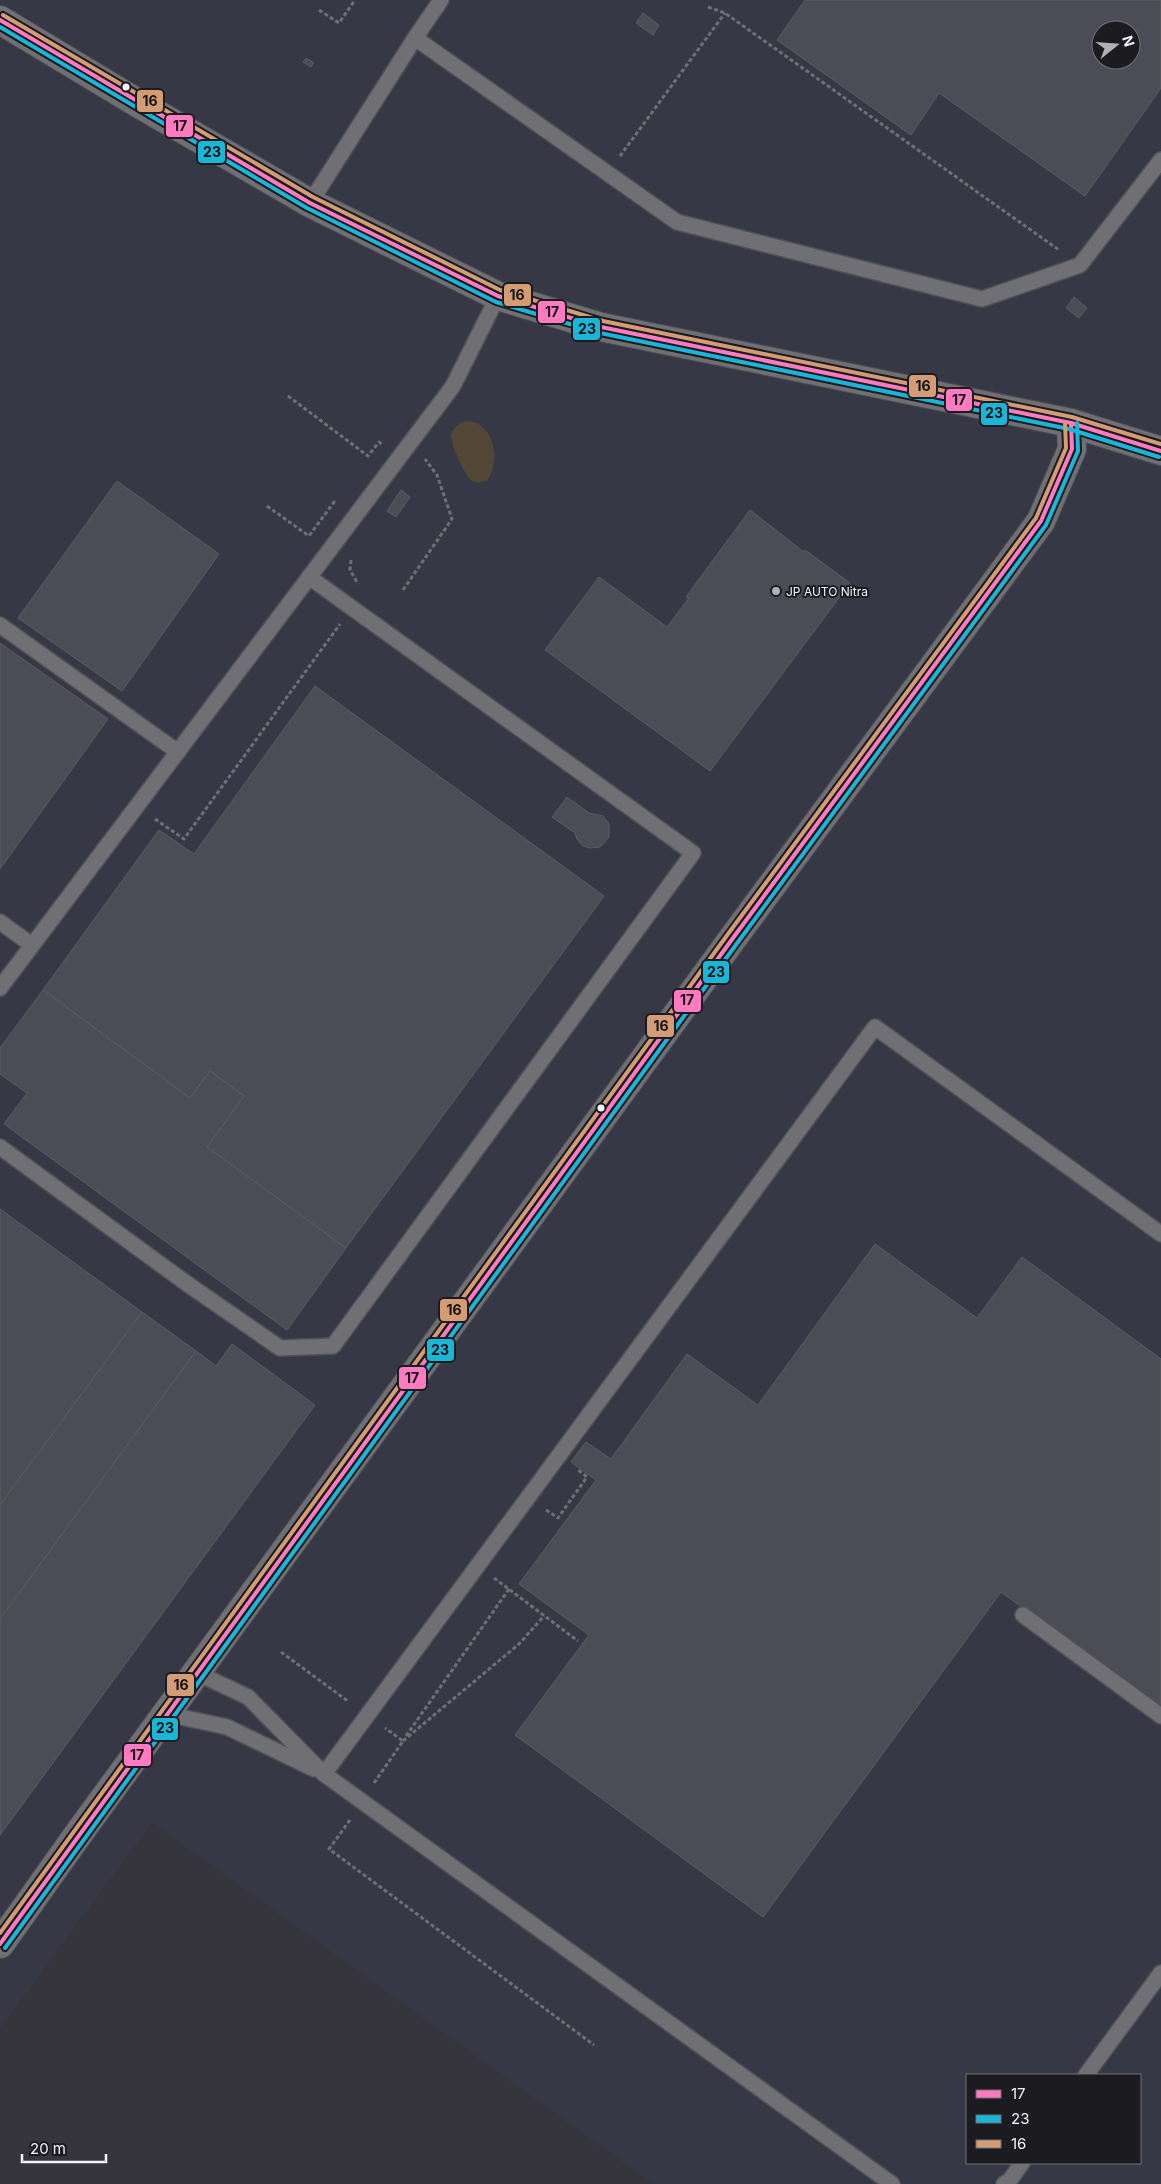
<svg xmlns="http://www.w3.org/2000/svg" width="1161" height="2184" font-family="Inter,sans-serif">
	<rect width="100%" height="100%" fill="#35353b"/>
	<path fill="#363846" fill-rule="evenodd" d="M0,0H1161V2184H653L152,1823L0,2028ZM1101,30H1131V60H1101ZM967,2075H1140V2163H967Z"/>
	<path fill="#524735" d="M465,421C493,419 502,460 487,481C482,482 477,483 472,481C465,477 450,442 451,435C452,428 459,424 465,421Z"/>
	<g fill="#4b4c56" stroke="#5c5d62" fill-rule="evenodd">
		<path d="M805,0H1161V88L1085,196L939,93L911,135L777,40ZM1101,30H1131V60H1101Z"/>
		<polygon points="643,13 659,25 653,35 636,23"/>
		<polygon points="306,58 314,63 311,67 303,62"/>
		<polygon points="1074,297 1087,308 1079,318 1066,308"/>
		<polygon points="117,481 219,554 122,691 18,618"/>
		<polygon points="401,490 410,497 396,517 387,511"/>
		<polygon points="750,510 804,552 805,550 850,583 710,771 545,650 599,577 667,627 689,598 686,597"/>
		<polygon points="0,643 108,719 0,869"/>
		<polygon points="315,686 604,896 346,1248 207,1147 244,1096 210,1071 190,1098 43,990 159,830 194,854"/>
		<polygon points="567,797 589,813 603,816 609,824 609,837 600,847 590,848 583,846 577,839 575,833 552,817"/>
		<polygon points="43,990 190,1098 210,1071 244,1096 207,1147 346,1248 287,1330 4,1124 27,1093 0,1074 0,1048"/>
		<polygon points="0,1209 142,1312 0,1505"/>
		<polygon points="875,1244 977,1318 1022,1257 1161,1359 1161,1708 1001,1592 763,1917 515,1735 589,1635 519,1584 596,1480 571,1462 586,1442 611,1459 687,1354 758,1405"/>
		<polygon points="142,1312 196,1351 0,1619 0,1505"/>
		<polygon points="232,1344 315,1405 0,1835 0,1619 196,1351 216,1366"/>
	</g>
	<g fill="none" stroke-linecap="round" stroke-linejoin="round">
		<defs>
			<g id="lane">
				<polyline points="415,38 677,222 982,299 1080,265 1161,160"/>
				<polyline points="310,203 415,38 441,0"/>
				<polyline points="0,625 178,752"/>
				<polyline points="0,922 32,945"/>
				<polyline points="0,988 453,386 498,296"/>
				<polyline points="0,1147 186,1283 280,1348 333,1346 693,853 309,577"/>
				<polyline points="1023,1615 1161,1716"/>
				<polyline points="197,1673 248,1697 324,1774 892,2184"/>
				<polyline points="167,1714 227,1727 314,1769"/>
				<polyline points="324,1774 875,1027 1161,1234"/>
				<polyline points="1086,2075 1161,1973"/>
				<polyline points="1004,2184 1010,2180 1022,2163"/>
			</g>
			<g id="street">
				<polyline points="0,20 136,102 310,203 498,296 601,327 1071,423 1161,451"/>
				<polyline points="0,1944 82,1829 733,938 1041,521 1072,449 1071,423"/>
			</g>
		</defs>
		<use href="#lane" stroke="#505156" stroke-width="18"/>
		<use href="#street" stroke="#505156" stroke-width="30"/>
		<g stroke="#6f7074" stroke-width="3" stroke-dasharray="4 2.5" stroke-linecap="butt">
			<polyline points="708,7 725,13 1059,250"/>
			<polyline points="319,10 339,23 355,0"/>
			<polyline points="620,156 725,13"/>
			<polyline points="288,396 368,456 379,442 382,444"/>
			<polyline points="267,506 309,536 334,502 337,504"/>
			<polyline points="351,560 350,570 358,584"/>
			<polyline points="403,590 452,519 437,475 425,459"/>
			<polyline points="155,819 184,839 340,624"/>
			<polyline points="546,1510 558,1518 587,1477 577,1469"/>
			<polyline points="494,1578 578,1641"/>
			<polyline points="281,1652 349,1702"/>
			<polyline points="406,1736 509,1589"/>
			<polyline points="403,1741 519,1644 544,1616"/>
			<polyline points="374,1783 403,1741 385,1728"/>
			<polyline points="350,1820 329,1849 594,2045"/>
		</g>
		<use href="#lane" stroke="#707074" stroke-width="15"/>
		<use href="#street" stroke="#707074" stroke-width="28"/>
		<defs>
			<g id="bus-1">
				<polyline points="0,20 310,203 498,296 601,327 1071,423 1161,451"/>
				<polyline points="0,1944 733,938 1041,521 1072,449 1071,423"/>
			</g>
			<g id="bus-2">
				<polyline points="0,27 307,208 496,302 600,333 1069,429 1159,457"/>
				<polyline points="5,1948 738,942 1046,525 1078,451 1077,423"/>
			</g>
			<g id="bus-3">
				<polyline points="3,15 313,197 500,290 603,321 1072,417 1161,444"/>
				<polyline points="0,1933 728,934 1036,518 1066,448 1065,423"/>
			</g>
		</defs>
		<use href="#bus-1" stroke="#1b1b20" stroke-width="8"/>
		<use href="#bus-2" stroke="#1b1b20" stroke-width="8"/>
		<use href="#bus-3" stroke="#1b1b20" stroke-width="8"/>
		<use href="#bus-1" stroke="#fe7ac1" stroke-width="4"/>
		<use href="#bus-2" stroke="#1ab6d8" stroke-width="4"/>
		<use href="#bus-3" stroke="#d39c74" stroke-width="4"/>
	</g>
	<g fill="#f2f3fa" stroke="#1b1b20" stroke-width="2">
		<circle cx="126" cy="87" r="4.5"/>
		<circle cx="601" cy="1108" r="4.5"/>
	</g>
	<circle fill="#b0b0b7" stroke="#1b1b20" stroke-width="2" cx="776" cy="591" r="5"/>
	<g text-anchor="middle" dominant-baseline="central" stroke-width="4" stroke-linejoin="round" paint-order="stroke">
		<g font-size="12" fill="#f2f3fa" stroke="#1b1b20" text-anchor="start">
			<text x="786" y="591">JP AUTO Nitra</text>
		</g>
	</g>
	<g stroke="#1b1b20" stroke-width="2">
		<rect x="136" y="89" width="28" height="24" rx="5" fill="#d39c74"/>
		<rect x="165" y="114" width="29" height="24" rx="5" fill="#fe7ac1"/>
		<rect x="197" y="140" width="29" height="24" rx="5" fill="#1ab6d8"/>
		<rect x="503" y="283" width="29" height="24" rx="5" fill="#d39c74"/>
		<rect x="537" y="300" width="29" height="24" rx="5" fill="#fe7ac1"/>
		<rect x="572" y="317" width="29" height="24" rx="5" fill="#1ab6d8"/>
		<rect x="908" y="374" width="29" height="24" rx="5" fill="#d39c74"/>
		<rect x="945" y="388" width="28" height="24" rx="5" fill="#fe7ac1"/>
		<rect x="980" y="402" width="28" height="24" rx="5" fill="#1ab6d8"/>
		<rect x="702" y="960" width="28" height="24" rx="5" fill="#1ab6d8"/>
		<rect x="673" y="989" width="29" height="24" rx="5" fill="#fe7ac1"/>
		<rect x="646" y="1014" width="29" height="24" rx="5" fill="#d39c74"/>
		<rect x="439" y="1298" width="29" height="24" rx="5" fill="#d39c74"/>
		<rect x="426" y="1338" width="29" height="24" rx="5" fill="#1ab6d8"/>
		<rect x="398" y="1366" width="29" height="24" rx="5" fill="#fe7ac1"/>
		<rect x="166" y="1673" width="29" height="24" rx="5" fill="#d39c74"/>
		<rect x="151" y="1717" width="28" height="24" rx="5" fill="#1ab6d8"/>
		<rect x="123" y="1743" width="29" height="24" rx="5" fill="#fe7ac1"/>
	</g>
	<g font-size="14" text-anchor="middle" font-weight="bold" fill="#111">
		<text x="150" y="106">16</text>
		<text x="180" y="131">17</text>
		<text x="212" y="157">23</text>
		<text x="517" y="300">16</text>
		<text x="552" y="317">17</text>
		<text x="587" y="334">23</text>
		<text x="923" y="391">16</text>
		<text x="959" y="405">17</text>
		<text x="994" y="418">23</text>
		<text x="716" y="977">23</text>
		<text x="687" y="1005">17</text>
		<text x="661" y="1031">16</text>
		<text x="454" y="1315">16</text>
		<text x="440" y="1355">23</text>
		<text x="412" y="1383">17</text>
		<text x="181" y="1690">16</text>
		<text x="165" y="1733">23</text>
		<text x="137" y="1760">17</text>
	</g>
	<rect x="966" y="2074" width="175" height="90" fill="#1b1b20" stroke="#717177"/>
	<rect x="976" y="2090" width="25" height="8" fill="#fe7ac1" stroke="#717177"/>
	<text x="1011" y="2099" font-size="15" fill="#f2f3fa">17</text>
	<rect x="976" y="2115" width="25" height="8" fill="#1ab6d8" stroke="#717177"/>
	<text x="1011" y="2124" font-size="15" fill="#f2f3fa">23</text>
	<rect x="976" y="2140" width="25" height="8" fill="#d39c74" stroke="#717177"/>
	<text x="1011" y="2149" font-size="15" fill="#f2f3fa">16</text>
	<g transform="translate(1116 45) rotate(73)"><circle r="24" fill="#1b1b20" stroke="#717177"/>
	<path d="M0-4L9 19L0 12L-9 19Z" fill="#b0b0b7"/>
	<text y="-8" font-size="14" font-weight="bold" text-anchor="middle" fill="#f2f3fa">N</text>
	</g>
	<path d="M22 2154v8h84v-8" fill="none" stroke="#f2f3fa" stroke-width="2.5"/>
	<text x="30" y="2154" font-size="15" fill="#f2f3fa" stroke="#1b1b20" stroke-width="4" paint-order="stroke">20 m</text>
</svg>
